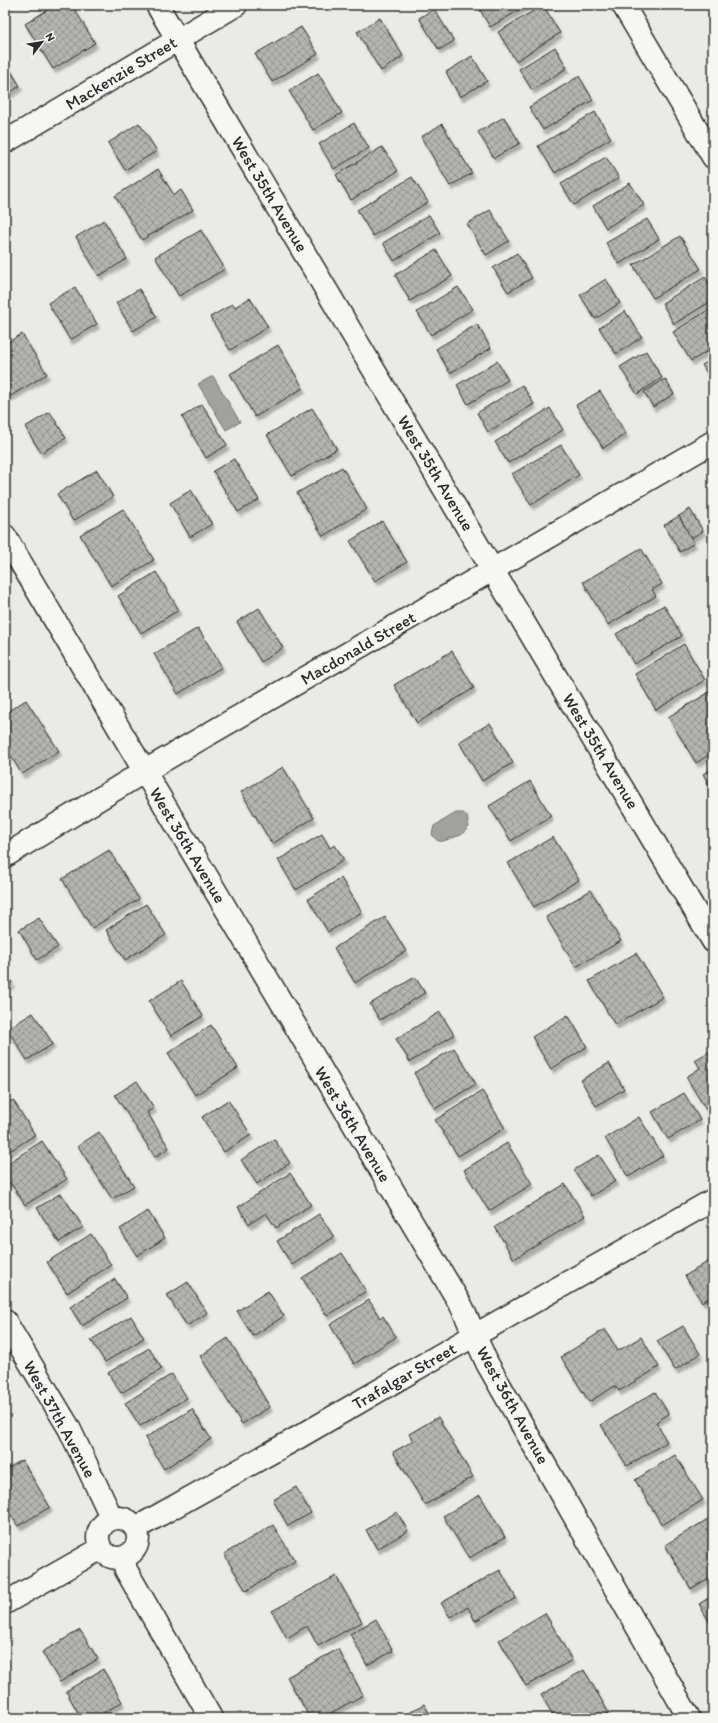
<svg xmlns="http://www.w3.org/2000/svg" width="718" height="1723" font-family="Itim,sans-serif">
	<defs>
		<pattern id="building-cross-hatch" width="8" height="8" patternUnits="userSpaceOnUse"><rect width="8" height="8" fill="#b4b4b1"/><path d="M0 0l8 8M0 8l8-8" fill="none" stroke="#939390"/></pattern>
		<filter id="shadow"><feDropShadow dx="2.5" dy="4.5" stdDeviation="1" flood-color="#0004"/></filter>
	</defs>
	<rect width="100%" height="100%" fill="#eaeae6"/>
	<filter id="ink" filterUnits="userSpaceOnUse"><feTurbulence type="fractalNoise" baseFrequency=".025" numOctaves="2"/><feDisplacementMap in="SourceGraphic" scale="8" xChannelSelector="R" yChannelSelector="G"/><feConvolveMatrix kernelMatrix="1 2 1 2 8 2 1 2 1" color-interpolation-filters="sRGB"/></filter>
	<g filter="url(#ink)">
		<g fill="#a1a19e" stroke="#727270">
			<polygon points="213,376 240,422 226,430 198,384"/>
			<path d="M456,813H463L467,816L469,827L461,835L443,841C437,842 435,839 432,834L434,826Z"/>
		</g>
		<g fill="url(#building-cross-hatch)" stroke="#2b2b2b" filter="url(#shadow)">
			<polygon points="55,5 72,5 95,43 53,69 25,24"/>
			<polygon points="488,5 528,5 490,27 480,10"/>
			<polygon points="543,5 560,33 516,61 498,32"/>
			<polygon points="434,9 454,41 439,50 419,18"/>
			<polygon points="380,18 403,56 381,71 357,32"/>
			<polygon points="301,27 318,54 272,82 255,54"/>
			<polygon points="555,47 567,68 532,90 519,69"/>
			<polygon points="472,56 487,81 460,97 446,72"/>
			<polygon points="5,61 20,86 5,96"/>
			<polygon points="318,73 342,113 313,130 289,91"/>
			<polygon points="579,76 593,100 543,130 529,107"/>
			<polygon points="595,112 611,138 555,173 538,146"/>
			<polygon points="504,117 520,143 494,158 478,132"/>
			<polygon points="139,123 157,151 125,170 108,143"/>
			<polygon points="354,123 369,148 334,169 319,144"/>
			<polygon points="442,124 472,173 450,186 421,137"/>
			<polygon points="382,147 398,171 351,200 336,175"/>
			<polygon points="606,157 619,178 574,205 561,184"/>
			<polygon points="158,169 174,195 181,190 193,210 142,240 115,196"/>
			<polygon points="412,177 428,202 373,236 357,210"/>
			<polygon points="630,183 644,205 606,228 593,206"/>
			<polygon points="490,210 509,241 486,255 467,224"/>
			<polygon points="429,215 440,233 394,261 383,243"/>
			<polygon points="647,219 659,239 619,264 606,243"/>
			<polygon points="104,220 127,259 99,276 76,237"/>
			<polygon points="201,230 225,269 179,296 155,257"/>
			<polygon points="680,236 701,269 653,298 633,265"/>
			<polygon points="436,250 452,276 410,301 395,275"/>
			<polygon points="517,253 532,278 508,292 493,268"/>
			<polygon points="705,277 713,290 713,300 674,324 662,303"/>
			<polygon points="606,279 620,303 595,319 580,295"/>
			<polygon points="75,287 97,324 70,340 48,303"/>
			<polygon points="458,287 473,309 431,335 417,312"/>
			<polygon points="139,289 157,317 133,331 116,303"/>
			<polygon points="250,298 268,327 230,350 210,317 233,304 235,307"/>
			<polygon points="708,310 713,318 713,348 691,361 673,332"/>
			<polygon points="625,311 642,337 616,354 599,328"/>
			<polygon points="477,324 491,348 450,373 436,349"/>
			<polygon points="22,334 47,374 9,397 5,392 5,344"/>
			<polygon points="278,345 303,388 255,417 230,374"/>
			<polygon points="646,351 662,378 637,394 620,367"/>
			<polygon points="713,359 713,382 702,365"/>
			<polygon points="497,361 508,380 468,404 457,385"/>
			<polygon points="665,379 674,394 653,407 644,392"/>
			<polygon points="522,385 534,404 488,432 477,413"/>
			<polygon points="600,391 626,434 603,448 576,405"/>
			<polygon points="202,404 227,445 206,458 182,417"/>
			<polygon points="312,408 337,449 292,476 267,435"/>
			<polygon points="550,408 563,430 508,463 495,442"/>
			<polygon points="50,412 66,438 41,453 25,427"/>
			<polygon points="561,445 579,475 531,505 512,474"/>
			<polygon points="234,459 259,500 238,512 213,471"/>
			<polygon points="342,467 367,509 323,536 297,493"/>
			<polygon points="97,470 113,497 73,521 57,494"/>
			<polygon points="191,490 212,524 190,537 170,503"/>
			<polygon points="123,509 154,560 111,586 80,535"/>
			<polygon points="690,509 703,531 691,538 679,516"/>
			<polygon points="679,516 694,543 680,552 664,525"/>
			<polygon points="382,521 407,562 375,581 350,541"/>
			<polygon points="641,548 662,584 652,590 656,596 608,625 583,582"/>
			<polygon points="156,572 179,610 141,633 118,596"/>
			<polygon points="664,605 682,636 634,664 616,634"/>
			<polygon points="259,608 283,648 261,662 237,622"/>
			<polygon points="198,628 222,667 178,694 154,654"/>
			<polygon points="684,644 705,680 656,710 635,674"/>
			<polygon points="452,651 474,688 417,723 394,685"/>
			<polygon points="713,690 713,752 696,763 668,717"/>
			<polygon points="26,700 59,751 22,774 5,747 5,713"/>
			<polygon points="490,723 513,763 482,781 459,742"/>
			<polygon points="283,767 314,818 272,844 241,792"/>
			<polygon points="713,768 713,791 703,774"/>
			<polygon points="530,781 551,816 511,841 489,806"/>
			<polygon points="322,834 330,848 335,845 344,860 296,890 278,860"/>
			<polygon points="553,837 579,880 534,907 508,863"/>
			<polygon points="109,850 139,899 92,928 62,879"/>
			<polygon points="341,878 362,912 328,932 308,899"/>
			<polygon points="591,890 621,941 576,967 546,917"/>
			<polygon points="146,904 166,935 125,960 106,930"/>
			<polygon points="385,917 406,951 355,983 334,948"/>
			<polygon points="39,918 58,947 37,960 19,930"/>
			<polygon points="636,953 663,997 615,1025 589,981"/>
			<polygon points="5,971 12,983 5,987"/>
			<polygon points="415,977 425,993 380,1020 370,1004"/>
			<polygon points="181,981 203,1016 171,1036 149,1001"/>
			<polygon points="440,1012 454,1035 410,1062 396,1039"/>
			<polygon points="33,1013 53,1044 27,1060 7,1029"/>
			<polygon points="568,1015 587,1047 551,1069 532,1037"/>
			<polygon points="211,1025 238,1068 195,1095 168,1053"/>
			<polygon points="454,1048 476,1084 435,1109 414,1073"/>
			<polygon points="712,1050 713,1052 713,1121 686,1077 700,1068 695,1060"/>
			<polygon points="609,1063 624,1089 596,1106 581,1080"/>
			<polygon points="137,1081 154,1108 147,1112 169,1148 155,1157 115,1095"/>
			<polygon points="482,1091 505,1128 458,1156 435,1120"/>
			<polygon points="684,1093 700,1120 668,1139 652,1112"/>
			<polygon points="13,1100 35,1135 5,1154 5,1105"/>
			<polygon points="228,1100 251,1135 224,1152 202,1117"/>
			<polygon points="639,1117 663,1156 628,1177 605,1138"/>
			<polygon points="99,1132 134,1186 112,1199 78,1146"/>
			<polygon points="274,1139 290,1163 257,1184 241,1160"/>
			<polygon points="42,1141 67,1179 25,1205 10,1182 7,1185 5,1182 5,1165"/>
			<polygon points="507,1143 532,1184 489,1211 464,1170"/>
			<polygon points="599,1155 616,1181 591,1196 574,1170"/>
			<polygon points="290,1173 311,1205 276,1228 266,1213 249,1224 238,1207"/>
			<polygon points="565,1184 585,1216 514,1259 495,1227"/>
			<polygon points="61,1193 83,1227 59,1242 37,1208"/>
			<polygon points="148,1211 165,1238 137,1256 120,1229"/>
			<polygon points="319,1214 334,1237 292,1265 277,1241"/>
			<polygon points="91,1234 111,1265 67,1293 47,1262"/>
			<polygon points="342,1253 366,1291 327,1316 302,1278"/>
			<polygon points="709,1261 713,1267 713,1295 702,1302 685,1276"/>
			<polygon points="115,1279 127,1298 82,1326 70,1307"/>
			<polygon points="188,1282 207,1313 187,1326 167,1295"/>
			<polygon points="268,1291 284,1316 253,1336 237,1311"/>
			<polygon points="369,1300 380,1318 383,1316 396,1337 354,1364 330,1325"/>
			<polygon points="131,1316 144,1338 105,1362 91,1340"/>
			<polygon points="683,1326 700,1354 675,1370 657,1341"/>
			<polygon points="605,1329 618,1351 641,1337 659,1367 619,1391 615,1386 589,1402 561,1357"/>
			<polygon points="228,1338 270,1407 242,1424 200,1356"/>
			<polygon points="149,1348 162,1369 121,1393 108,1373"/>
			<polygon points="172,1374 187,1398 140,1426 125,1403"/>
			<polygon points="655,1392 669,1414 656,1422 667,1442 627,1466 601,1425"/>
			<polygon points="192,1409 211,1439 164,1469 145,1438"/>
			<polygon points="438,1417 473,1477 425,1505 393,1452 413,1441 409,1434"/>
			<polygon points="675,1455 703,1500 662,1525 635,1480"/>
			<polygon points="22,1460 50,1507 18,1526 5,1506 5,1470"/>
			<polygon points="296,1487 311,1513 288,1526 273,1500"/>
			<polygon points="480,1495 505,1537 469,1558 443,1516"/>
			<polygon points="397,1512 408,1531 377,1549 366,1530"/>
			<polygon points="713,1516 713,1575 691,1589 665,1545"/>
			<polygon points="273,1525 295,1561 246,1591 224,1554"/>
			<polygon points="500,1570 516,1598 475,1621 468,1607 450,1617 441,1603"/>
			<polygon points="336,1576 362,1622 318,1646 307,1626 287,1638 272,1611"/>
			<polygon points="713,1595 713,1628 699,1604"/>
			<polygon points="545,1613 572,1660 526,1686 499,1640"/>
			<polygon points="376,1619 393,1651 367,1665 350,1634"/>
			<polygon points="80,1630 98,1659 60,1682 42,1652"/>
			<polygon points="338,1649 363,1695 322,1718 310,1718 287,1677"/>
			<polygon points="103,1669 122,1702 95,1718 81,1718 66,1691"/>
			<polygon points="584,1670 609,1713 600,1718 555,1718 541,1695"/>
			<polygon points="424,1704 432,1718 404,1718 403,1716"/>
		</g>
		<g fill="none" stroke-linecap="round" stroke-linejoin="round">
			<defs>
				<g id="minor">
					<polyline points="157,5 713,941"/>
					<polyline points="623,5 713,157"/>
					<polyline points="5,536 462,1307 487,1363 689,1718"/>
					<polyline points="5,856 145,771 713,442"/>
					<polyline points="5,1321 69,1428 107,1508 110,1519"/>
					<circle cx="118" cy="1538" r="20"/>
					<polyline points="136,1528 299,1437 447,1351 713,1200"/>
					<polyline points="123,1558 126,1570 211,1718"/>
					<polyline points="5,1603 100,1549"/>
				</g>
				<polyline id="tertiary" points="5,142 236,5"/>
			</defs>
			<use href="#minor" stroke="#2b2b2b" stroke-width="25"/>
			<use href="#tertiary" stroke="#2b2b2b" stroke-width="25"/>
			<use href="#minor" stroke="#f6f6f2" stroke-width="22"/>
			<use href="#tertiary" stroke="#f6f6f2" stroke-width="22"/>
		</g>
	</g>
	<g text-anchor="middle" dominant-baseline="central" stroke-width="4" stroke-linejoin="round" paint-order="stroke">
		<g font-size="17" fill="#2b2b2b" stroke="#f6f6f2">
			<text transform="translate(121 73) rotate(-31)">Mackenzie Street</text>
			<text transform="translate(270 194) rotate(59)">West 35th Avenue</text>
			<text transform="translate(436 473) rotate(59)">West 35th Avenue</text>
			<text transform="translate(358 648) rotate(-30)">Macdonald Street</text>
			<text transform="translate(601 751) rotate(59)">West 35th Avenue</text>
			<text transform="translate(188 845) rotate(59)">West 36th Avenue</text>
			<text transform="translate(353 1124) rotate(59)">West 36th Avenue</text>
			<text transform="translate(404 1376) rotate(-30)">Trafalgar Street</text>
			<text transform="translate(513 1405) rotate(61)">West 36th Avenue</text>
			<text transform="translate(60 1419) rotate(61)">West 37th Avenue</text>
		</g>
	</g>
	<rect width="718" height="1723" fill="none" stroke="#f6f6f2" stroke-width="20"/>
	<rect x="10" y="10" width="698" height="1703" fill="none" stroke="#2b2b2b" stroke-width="1.5" filter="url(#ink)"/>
	<g transform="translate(42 42) rotate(59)" stroke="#f6f6f2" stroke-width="3" paint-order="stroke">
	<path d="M0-3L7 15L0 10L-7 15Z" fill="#2b2b2b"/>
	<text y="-6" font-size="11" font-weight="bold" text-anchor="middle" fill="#2b2b2b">N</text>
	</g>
</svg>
